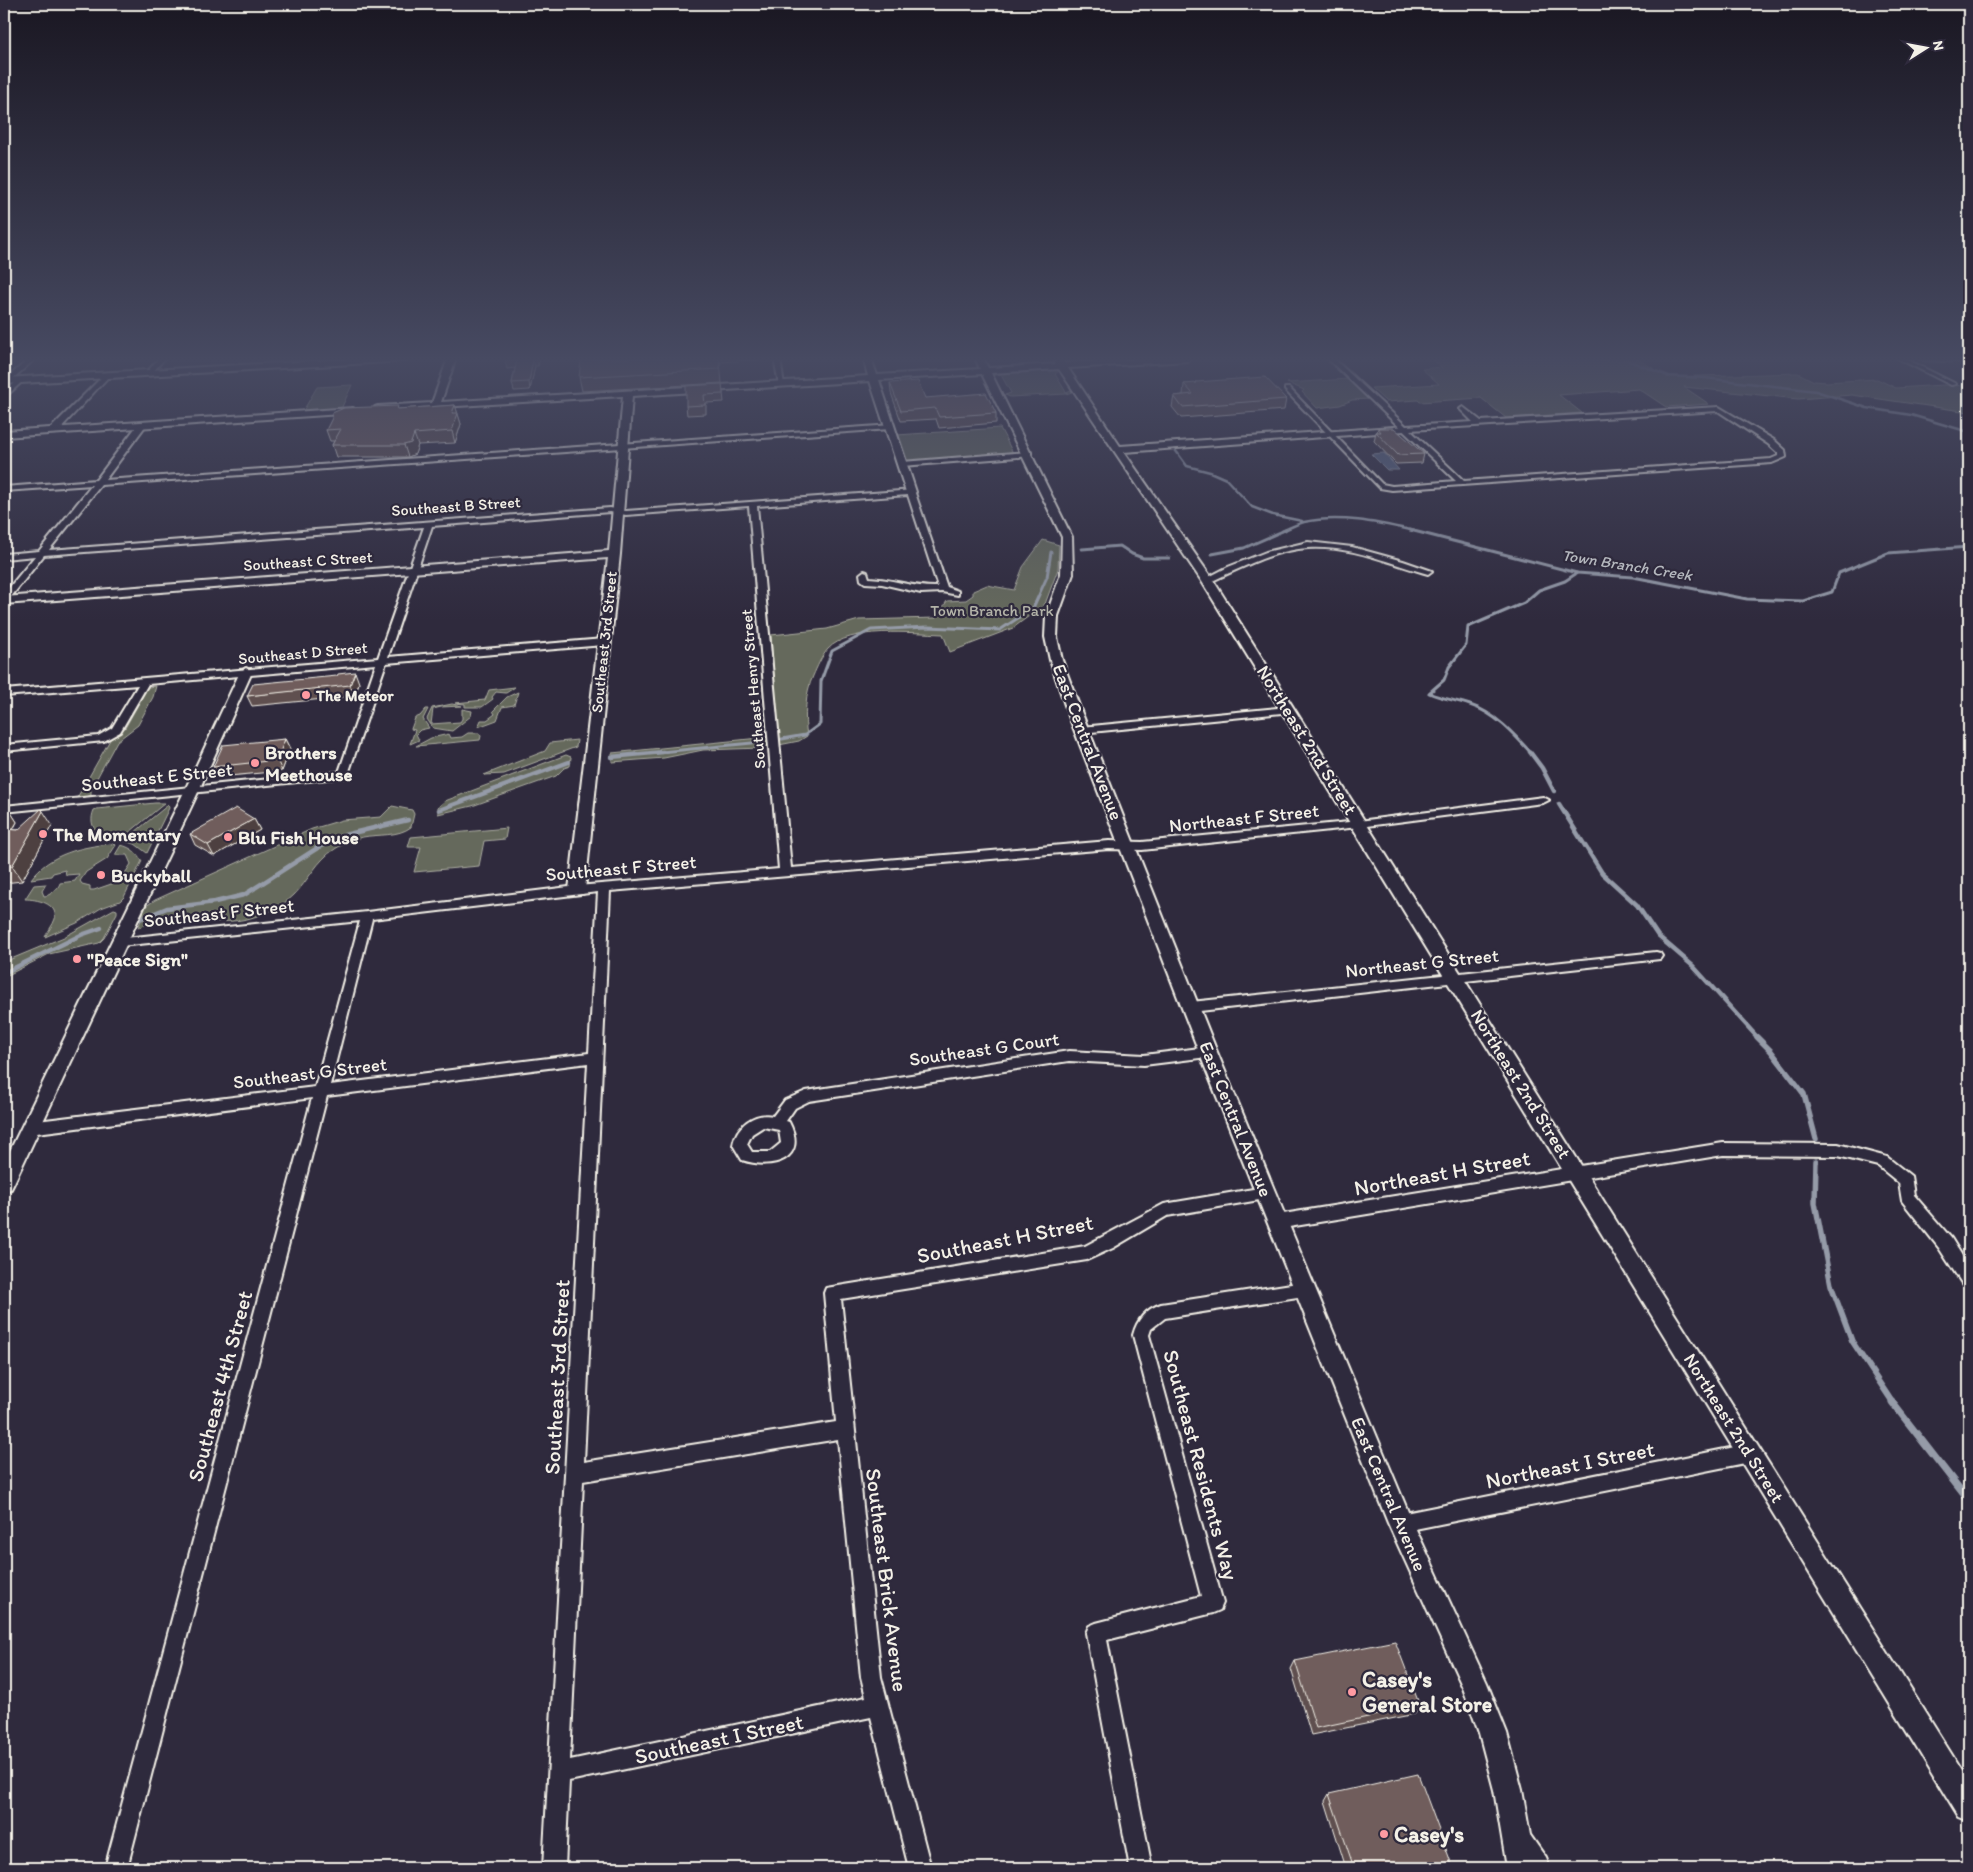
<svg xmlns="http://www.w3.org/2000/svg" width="1973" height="1872" font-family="Itim,sans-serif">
	<rect width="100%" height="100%" fill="#2f2a3d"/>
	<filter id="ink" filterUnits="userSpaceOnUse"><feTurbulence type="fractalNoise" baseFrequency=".02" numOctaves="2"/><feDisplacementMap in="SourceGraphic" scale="10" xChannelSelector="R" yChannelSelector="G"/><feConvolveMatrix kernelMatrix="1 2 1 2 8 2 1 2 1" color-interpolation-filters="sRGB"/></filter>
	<g filter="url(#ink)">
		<g fill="#65695b" stroke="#acada2">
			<polygon points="1431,358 1591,358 1596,361 1638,359 1667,377 1798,373 1814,381 1827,382 1877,379 1896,388 1943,385 1969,386 1969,412 1852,395 1798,399 1684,387 1709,404 1666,407 1639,389 1559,395 1582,413 1506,418 1481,398 1420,402 1418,400 1386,402 1371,388 1439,384 1422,369 1442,367"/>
			<polygon points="1049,369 1059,371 1055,374 1066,392 1071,390 1072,392 1066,394 1010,397 1005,395 1011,393 1001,375 995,375 1001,372"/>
			<polygon points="1348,379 1369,399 1352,400 1340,405 1317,408 1302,392 1304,390 1287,383"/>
			<polygon points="352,385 341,409 303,411 317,387"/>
			<polygon points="1000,428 1013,453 908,461 906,460 897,435"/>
			<path d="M1043,540L1059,545L1058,569L1045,604L1013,628L950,652L943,634C913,633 849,626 828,649C821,657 817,667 813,676C805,693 804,718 807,736L799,741L779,745L771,635L827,629L859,620L936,618L947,601L966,600L973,595V591L987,585L1014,590L1023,567Z"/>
			<polygon points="156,686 153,697 138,725 117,741 91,789 91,796 77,798 111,738 125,728 148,687"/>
			<polygon points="515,687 506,693 496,692 492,697 493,699 482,707 465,707 465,704 455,703 485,700 489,690"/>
			<polygon points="518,692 514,705 502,707 497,720 478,727 481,720 487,720 495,714 493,711 507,697"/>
			<polygon points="452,704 462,706 441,707 433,709 431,724 460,722 462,719 462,709 472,711 471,716 452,731 433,728 427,719 432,708"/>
			<polygon points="426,709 428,709 423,719 429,728 420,730 416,734 419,740 410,744 415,730 411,729 415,718 420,716"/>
			<polygon points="468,733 479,733 481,736 480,740 416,746 431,738 449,734 451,738 462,737"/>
			<polygon points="769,737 770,745 762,748 703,750 664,758 612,762 612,753"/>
			<polygon points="577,740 576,747 504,774 484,775 545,751 550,743"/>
			<polygon points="566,755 571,757 570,766 564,768 556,776 472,806 438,814 438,807 445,801"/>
			<path d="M155,803H165L119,841C102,839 86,829 94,810L97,809Z"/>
			<polygon points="168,805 169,808 147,853 135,844 124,841"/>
			<path d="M392,806L412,810L414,814L411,827C398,837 378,834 363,837C353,839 343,844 335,849C317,860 308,881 294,895C282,907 263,915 247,919C211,927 168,912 138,928L146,906L155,900L312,829L342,820L381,817Z"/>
			<polygon points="507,828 505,839 484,841 479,866 414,872 421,847 408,847 411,837"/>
			<path d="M112,844L116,845L107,859L86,872L80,881L82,884L90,886V890H94L120,881L131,864L127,855H115L121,845C132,848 136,852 142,861L124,897L120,901L101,908L77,923L45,937C48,931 53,925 55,919C58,903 36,899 25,899L34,885L46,884L42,891L44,896C50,896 59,888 60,883L75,881L79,874L66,875L65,870L53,873L51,876L31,879C49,854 83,846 112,844Z"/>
			<polygon points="114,909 117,910 117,913 104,938 99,943 49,954 4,977 4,962 64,937"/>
		</g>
		<polygon fill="#56627e" stroke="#959ba8" points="1384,453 1399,470 1387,470 1371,454"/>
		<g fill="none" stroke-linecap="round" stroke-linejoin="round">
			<g stroke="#959ba8" stroke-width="2.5">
				<polyline points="1629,361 1669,376 1705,378 1816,391 1867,408 1911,415 1969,432"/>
				<polyline points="1176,451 1187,466 1210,472 1226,479 1252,507 1273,515 1302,521"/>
				<path d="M1282,531C1289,528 1297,524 1304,522C1341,514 1379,523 1415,531"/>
			</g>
			<g stroke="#959ba8" stroke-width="3">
				<polyline points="1410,530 1577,573 1633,577 1747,599 1803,601 1832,592 1839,573 1888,553 1969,547"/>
				<polyline points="1082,549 1120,546 1132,554 1143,558 1169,558"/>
				<polyline points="1212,554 1244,548 1285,530"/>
				<polyline points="782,739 805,735 820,724 821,681 832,651 871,630 927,627 1000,630 1033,608 1047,577 1051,552"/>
				<polyline points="651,753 762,742"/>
				<path d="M1531,753C1514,734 1495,713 1470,705C1457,700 1442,699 1429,693L1444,680L1449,667L1466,645L1468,627L1524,603L1539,590L1565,581L1577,573"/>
			</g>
			<g stroke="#959ba8" stroke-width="4.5">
				<polyline points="1530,752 1542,768 1554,791"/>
				<polyline points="611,757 663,752"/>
				<polyline points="1559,804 1602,873 1637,905 1658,936 1693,966 1758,1038"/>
				<polyline points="439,810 569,762"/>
				<polyline points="140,919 167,908 215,902 244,895 319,847 344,835 408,820"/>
				<polyline points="4,973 81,935 101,928"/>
			</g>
			<g stroke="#959ba8" stroke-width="5.5">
				<polyline points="1757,1037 1771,1051 1804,1094 1816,1139"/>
				<polyline points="1816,1161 1815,1203 1831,1285 1852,1341 1893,1403"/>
			</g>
			<polyline stroke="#959ba8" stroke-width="7" points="1892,1402 1969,1501"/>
			<defs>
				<g id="street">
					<polygon points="30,358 36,358 9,382 5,382 5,380"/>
					<polygon points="159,358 165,358 151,374 147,374 147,372"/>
					<polygon points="774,358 780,358 784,385 779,384"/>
					<path d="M1327,358H1333L1406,426L1473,422L1460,409L1463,407L1481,421L1719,407L1774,440L1785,450L1786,457L1772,463L1392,490L1380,488L1285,390V388H1289L1382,484L1392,486L1456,481ZM1718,411L1768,444L1778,453V456L1771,459L1464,481L1410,430Z"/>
					<polygon points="1897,358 1904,358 1956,384 1951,385"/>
					<polygon points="1920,358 1969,358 1969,362 1923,360"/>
					<polygon points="105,374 110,375 57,432 51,432 51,428"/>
					<polygon points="19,379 24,380 4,398 4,393"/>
					<path d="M139,423L146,425L105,480L893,425L894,427L890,429L101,485L49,550L610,508L626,511L914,490L947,587L958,591V595L942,592L921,593L882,584L865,583L861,580L860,574L864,571L867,572L869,578C893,579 914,588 938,587L908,495L757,506L791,868L1109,841L1142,842L1359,821L1543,797L1549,800L1543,803L1359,827L1142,850L1109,849L610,891L584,1462L836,1422L824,1293L826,1288L1085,1246L1164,1204L1265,1187L1270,1189L1273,1193L1270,1197L1265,1199L1167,1216L1113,1248L1087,1260L841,1299L881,1677L931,1868H909L871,1717L569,1781L565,1868H543L588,1063L327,1096L127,1868H105L312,1098L29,1134L24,1132L22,1128L24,1124L29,1122L315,1087L360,921L120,946L116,945L114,942L116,939L367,912L577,886L779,869L749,506L626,515L610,512L432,526L388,657L604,639L609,642L604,645L386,663L347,777L4,812V806L339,772L376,664L148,684L120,732L104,741L4,751V745L98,736L112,728L138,685L4,696V690L378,658L424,527L44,555L7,602L4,603V594L35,556L4,559V554L39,551L92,485L4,491V487L96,480ZM598,892L589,1053L330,1085L372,919ZM838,1439L861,1677L866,1697L570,1760L583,1481Z"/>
					<polygon points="1028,452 1031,452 1031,456 902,466 898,464 902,462"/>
					<path d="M1308,542L1352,547L1403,561L1432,571L1428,574C1389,563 1349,545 1308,548C1274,550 1241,568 1210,582L1203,580L1228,567L1266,552Z"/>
					<polygon points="1288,707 1292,708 1292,712 1081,733 1076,730 1081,727"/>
					<polygon points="1656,952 1660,953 1662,956 1660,959 1191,1012 1186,1010 1184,1007 1186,1004 1191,1002"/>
					<path d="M1208,1047L1213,1048L1215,1052L1213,1056L1208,1057L1144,1065L1069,1061L809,1101L795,1108L786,1121L789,1122C809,1160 772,1170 742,1160L733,1145C736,1126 754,1112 773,1116L785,1100L806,1091L1069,1051L1144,1055ZM763,1127L779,1130L781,1143L770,1152H752L747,1144L752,1134Z"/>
					<polygon points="1723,1143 1838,1144 1887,1157 1911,1176 1914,1195 1951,1238 1969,1267 1969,1287 1963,1285 1939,1248 1902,1201 1899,1183 1878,1166 1838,1156 1723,1155 1277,1229 1272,1227 1269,1222 1272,1217 1277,1215"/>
					<path d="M1304,1282L1310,1284L1312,1289L1310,1294L1304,1296L1165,1318L1151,1329L1149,1335L1223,1603L1220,1610L1213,1613L1107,1640L1152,1868H1130L1086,1633L1089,1626L1096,1623L1201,1596L1133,1335C1137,1320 1146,1309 1161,1304Z"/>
					<polygon points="1750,1444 1756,1447 1759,1453 1756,1459 1750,1462 1400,1532 1393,1530 1391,1523 1393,1516 1400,1514"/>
				</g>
				<g id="secondary">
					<polygon points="369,358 409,358 405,361 4,384 4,378"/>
					<polygon points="448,358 456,358 441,402 868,376 863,358 871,358 877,375 980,369 975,358 983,358 988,368 1056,364 1053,358 1061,358 1064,363 1155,358 1192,358 1188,361 1068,368 1120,446 1407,426 1407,430 1404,431 1124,452 1213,580 1969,1782 1969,1821 1959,1817 1201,580 1059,369 991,373 1072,537 1073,574 1058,616 1057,637 1062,660 1081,711 1217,1052 1409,1514 1487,1683 1507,1733 1522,1790 1530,1835 1546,1858 1550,1868 1507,1868 1494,1790 1479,1733 1463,1688 1388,1523 1199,1052 1067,711 1050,660 1045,637 1046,616 1061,574 1062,537 982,374 879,380 916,492 911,495 906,492 870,381 632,396 620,554 585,890 583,894 571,894 569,890 608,558 4,604 4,597 609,551 623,396 375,411 375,407 378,406 432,403"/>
					<polygon points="353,408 358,411 356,413 4,437 4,431"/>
					<polygon points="246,668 252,672 199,790 14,1183 11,1189 4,1191 4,1163 185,790 240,672"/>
				</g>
			</defs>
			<use href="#street" stroke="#f4f1e8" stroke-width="4"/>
			<use href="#secondary" stroke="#f4f1e8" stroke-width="4"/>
			<use href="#street" fill="#2f2a3d" fill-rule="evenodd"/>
			<use href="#secondary" fill="#2f2a3d" fill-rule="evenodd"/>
		</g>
		<g fill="#5f504f" stroke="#f4f1e8">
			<polygon points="540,358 538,366 535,366 530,390 514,391 512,383 515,368 507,369 505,361"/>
			<polygon points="614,358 772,358 772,359 720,362 722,383 582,391 579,377"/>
			<polygon points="1196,382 1286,399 1284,410 1181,418 1172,407 1174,396 1183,395 1184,384 1195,384"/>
			<polygon points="890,383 925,398 996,413 996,423 939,428 936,419 901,421 891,393"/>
			<polygon points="722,384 724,402 706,403 706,414 687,415 686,406"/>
			<polygon points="455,405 461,424 455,443 418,445 415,454 408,457 336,457 332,445 334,441 330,441 326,430 399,409"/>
			<polygon points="1378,428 1424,454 1422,463 1396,464 1374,441 1376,432 1377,432"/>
			<polygon points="359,683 355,696 252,706 247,696"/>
			<polygon points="285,739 290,749 282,771 219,777 213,767"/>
			<polygon points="4,808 8,808 17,822 13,830 18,830 52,825 22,881 4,883"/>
			<polygon points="254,819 260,830 214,856 195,845 190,834"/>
			<polygon points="1295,1661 1420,1706 1415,1714 1311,1735 1291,1669"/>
			<polygon points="1329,1794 1452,1865 1449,1868 1346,1868 1325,1801"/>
		</g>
		<g fill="#4e4140" stroke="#f4f1e8">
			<polygon points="536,358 540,358 538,366"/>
			<polygon points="533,359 535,366 530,390 529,382"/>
			<polygon points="455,405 461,424 455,443 452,431 452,413"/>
			<polygon points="414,434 418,445 415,454 408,457 404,445"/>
			<polygon points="355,672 359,683 355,696 350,685"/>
			<polygon points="285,739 290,749 282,771 277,760"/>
			<polygon points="8,808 17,822 5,842 4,841 4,814"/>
			<polygon points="43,811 52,825 22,881 12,866"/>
			<polygon points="254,819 260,830 214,856 208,845"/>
		</g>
		<g fill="#6f5d5c" stroke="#f4f1e8">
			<polygon points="506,358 537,358 536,358 533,359 529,382 512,383 517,360 505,361"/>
			<polygon points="614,358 719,358 720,369 579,377 581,360"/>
			<polygon points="1265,377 1286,399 1182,407 1174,396 1193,394 1184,384 1197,383 1196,382"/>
			<polygon points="918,381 925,398 986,393 996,413 939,417 935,408 901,411 890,383"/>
			<polygon points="722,384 723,394 704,395 705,405 686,406 686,386"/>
			<polygon points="455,405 452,413 458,413 452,431 414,434 411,443 404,445 332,445 341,429 326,430 332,418 332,413 344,408 398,406 397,409"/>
			<polygon points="1378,428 1394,428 1424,454 1398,455 1376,432 1381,432"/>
			<polygon points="355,672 350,685 247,696 253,684 337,676 338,674"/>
			<polygon points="285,739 277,760 213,767 223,745"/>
			<polygon points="4,808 8,808 4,814"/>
			<polygon points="236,808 254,819 208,845 190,834"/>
			<polygon points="41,809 43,811 12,866 4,867 4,829 18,830"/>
			<polygon points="1395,1641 1420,1706 1316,1728 1295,1661"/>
			<polygon points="1418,1774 1452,1865 1439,1868 1354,1868 1329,1794"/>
		</g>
	</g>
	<linearGradient id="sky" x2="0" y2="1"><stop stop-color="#1a1722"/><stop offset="0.58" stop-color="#474a62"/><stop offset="1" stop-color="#474a62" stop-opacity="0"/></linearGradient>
	<rect width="1973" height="620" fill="url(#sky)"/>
	<g fill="#ff9aa2" stroke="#2f2a3d" stroke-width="2">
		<circle cx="306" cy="695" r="5"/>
		<circle cx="255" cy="763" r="5"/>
		<circle cx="43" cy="834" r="5"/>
		<circle cx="228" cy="837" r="5"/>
		<circle cx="101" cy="875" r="5"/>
		<circle cx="77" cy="959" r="5"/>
		<circle cx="1352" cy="1692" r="5"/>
		<circle cx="1384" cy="1834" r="5"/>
	</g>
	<g text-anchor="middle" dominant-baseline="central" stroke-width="4.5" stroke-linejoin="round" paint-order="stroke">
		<g font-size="16" fill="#f4f1e8" stroke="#2f2a3d">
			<text transform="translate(456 506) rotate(-4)">Southeast B Street</text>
			<text transform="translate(308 561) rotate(-4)">Southeast C Street</text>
			<text transform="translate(604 642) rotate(-84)">Southeast 3rd Street</text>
			<text transform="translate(303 653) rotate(-5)">Southeast D Street</text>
			<text transform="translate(753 689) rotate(-95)">Southeast Henry Street</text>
		</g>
		<g font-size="16" font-style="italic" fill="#b5b8be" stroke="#2f2a3d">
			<text transform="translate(1627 565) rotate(9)">Town Branch Creek</text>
		</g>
		<g font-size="16" fill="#b4b4a9" stroke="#2f2a3d">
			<text x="992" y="610">Town Branch Park</text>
		</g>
		<g font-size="16" font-weight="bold" fill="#f4f1e8" stroke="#2f2a3d" text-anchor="start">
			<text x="316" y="695">The Meteor</text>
		</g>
		<g font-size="19" fill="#f4f1e8" stroke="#2f2a3d">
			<text transform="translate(1307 740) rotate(58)">Northeast 2nd Street</text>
			<text transform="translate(1088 742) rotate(69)">East Central Avenue</text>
			<text transform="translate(157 777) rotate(-6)">Southeast E Street</text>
			<text transform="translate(1244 818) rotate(-6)">Northeast F Street</text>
			<text transform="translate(621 868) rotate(-5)">Southeast F Street</text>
			<text transform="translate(219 913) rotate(-6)">Southeast F Street</text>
			<text transform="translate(1422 963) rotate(-6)">Northeast G Street</text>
			<text transform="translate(984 1049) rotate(-8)">Southeast G Court</text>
			<text transform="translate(310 1073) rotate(-7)">Southeast G Street</text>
			<text transform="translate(1521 1084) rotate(58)">Northeast 2nd Street</text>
			<text transform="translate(1236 1119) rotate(68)">East Central Avenue</text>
			<text transform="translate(1734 1428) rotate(58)">Northeast 2nd Street</text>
			<text transform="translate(1389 1494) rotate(67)">East Central Avenue</text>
		</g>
		<g font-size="19" font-weight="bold" fill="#f4f1e8" stroke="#2f2a3d" text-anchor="start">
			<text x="265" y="752">Brothers<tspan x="265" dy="22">Meethouse</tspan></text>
			<text x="53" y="834">The Momentary</text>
			<text x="238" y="837">Blu Fish House</text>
			<text x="111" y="875">Buckyball</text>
			<text x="87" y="959">"Peace Sign"</text>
		</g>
		<g font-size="22" fill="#f4f1e8" stroke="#2f2a3d">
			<text transform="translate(1442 1173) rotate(-10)">Northeast H Street</text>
			<text transform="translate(1005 1239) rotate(-11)">Southeast H Street</text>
			<text transform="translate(557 1377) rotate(-87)">Southeast 3rd Street</text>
			<text transform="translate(220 1386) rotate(-75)">Southeast 4th Street</text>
			<text transform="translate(1201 1465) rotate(75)">Southeast Residents Way</text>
			<text transform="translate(1570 1465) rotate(-11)">Northeast I Street</text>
			<text transform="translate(887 1580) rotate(83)">Southeast Brick Avenue</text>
			<text transform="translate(719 1739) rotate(-12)">Southeast I Street</text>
		</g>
		<g font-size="22" font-weight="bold" fill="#f4f1e8" stroke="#2f2a3d" text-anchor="start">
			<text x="1362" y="1679">Casey's<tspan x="1362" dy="25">General Store</tspan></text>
			<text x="1394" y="1834">Casey's</text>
		</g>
	</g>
	<rect width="1973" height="1872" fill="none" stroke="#2f2a3d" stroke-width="20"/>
	<rect x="10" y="10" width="1953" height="1852" fill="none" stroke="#f4f1e8" stroke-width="2" filter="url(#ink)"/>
	<g transform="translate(1926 48) rotate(79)" stroke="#2f2a3d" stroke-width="4" paint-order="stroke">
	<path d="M0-4L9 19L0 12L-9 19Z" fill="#f4f1e8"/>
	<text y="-8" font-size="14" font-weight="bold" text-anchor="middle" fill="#f4f1e8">N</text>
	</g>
</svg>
